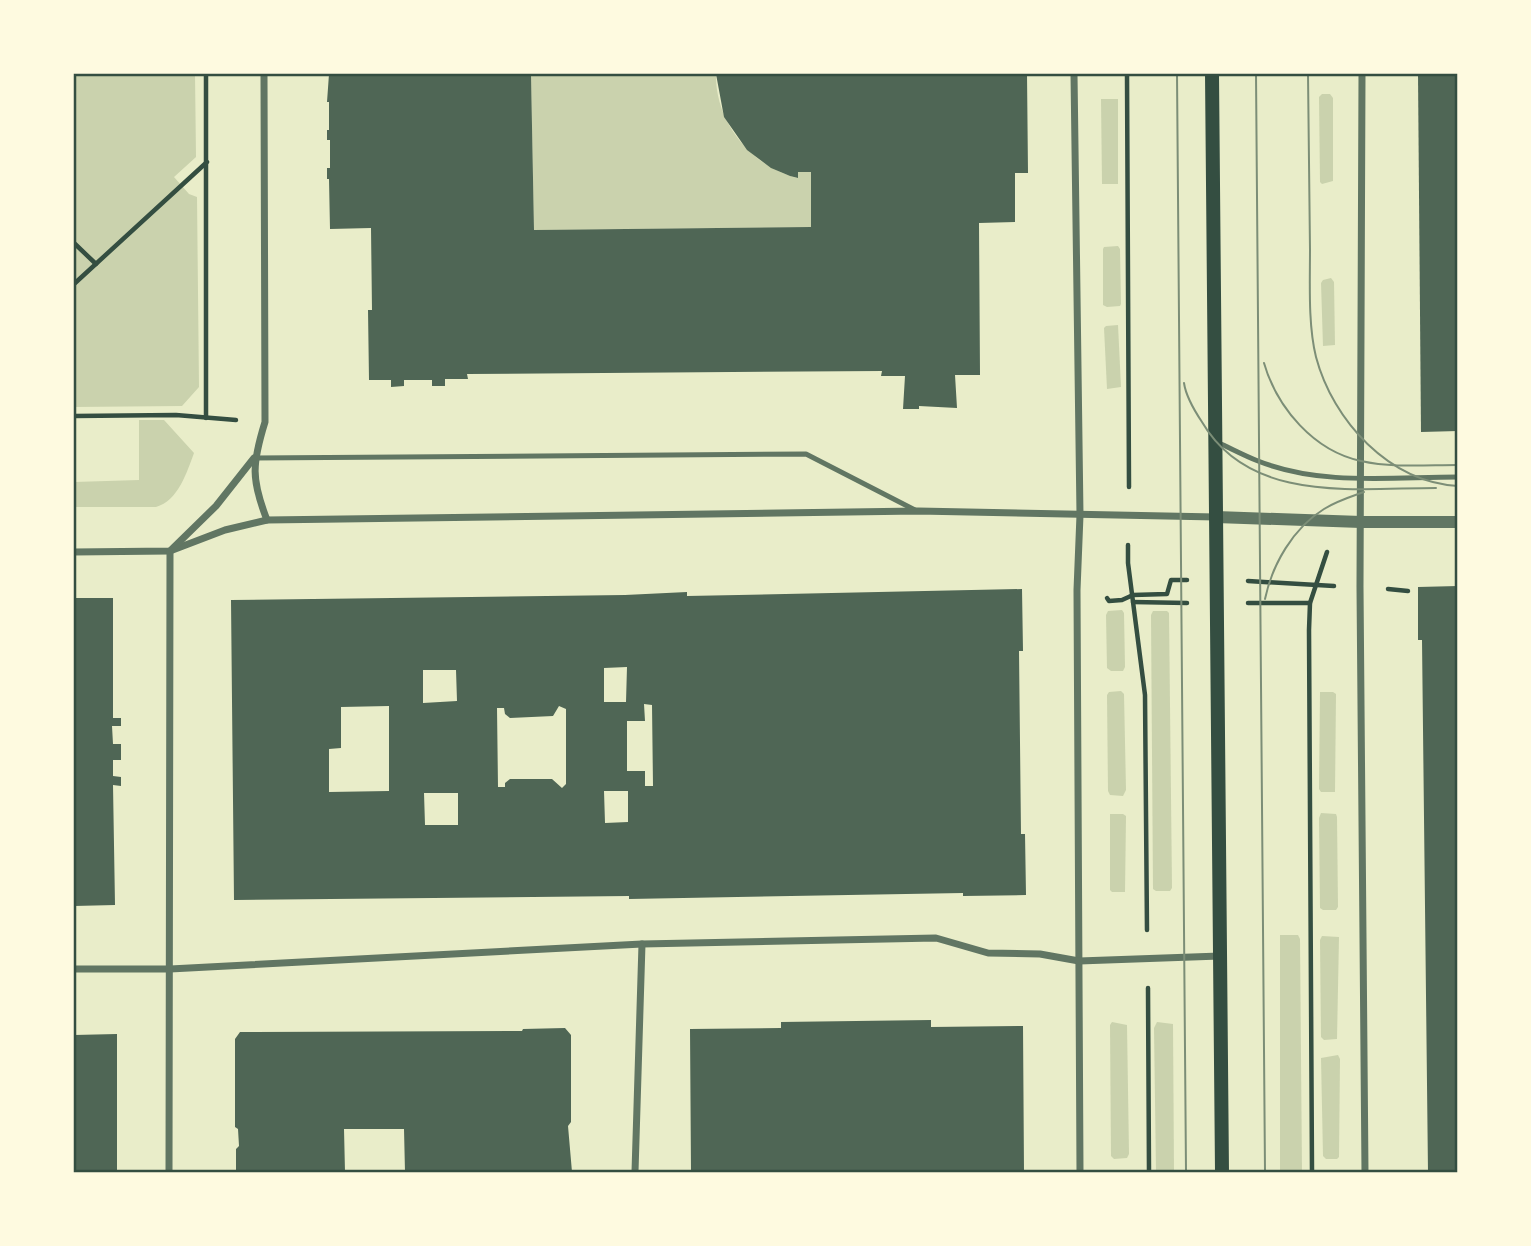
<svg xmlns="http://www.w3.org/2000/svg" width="1531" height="1246" font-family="'Noto Serif',serif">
	<rect width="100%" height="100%" fill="#e9edc9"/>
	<g fill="#cad2ad">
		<polygon points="74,74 195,74 196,157 174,177 189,194 197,197 199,387 182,406 74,407"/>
		<path d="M531,74H716C715,122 751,166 797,178L798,172H811V227L534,230Z"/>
		<polygon points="1322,94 1330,94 1333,98 1333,181 1322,184 1320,182 1319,97"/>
		<polygon points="1101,99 1118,99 1118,184 1102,184"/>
		<polygon points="1118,246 1120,249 1121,304 1120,306 1107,307 1103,305 1103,249 1104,247"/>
		<polygon points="1331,278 1334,282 1335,345 1323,346 1321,283 1323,280"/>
		<polygon points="1118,325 1121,387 1107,389 1104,328 1106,326"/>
		<path d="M139,420H164L194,453C187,472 178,501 156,507H74V482L139,480Z"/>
		<polygon points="1122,610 1124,613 1125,667 1123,671 1111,671 1107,668 1106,615 1108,611"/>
		<polygon points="1153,611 1167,611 1169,613 1172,888 1170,891 1156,891 1153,889 1151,615"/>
		<polygon points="1121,691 1124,694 1126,790 1123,796 1110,795 1108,791 1107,695 1109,692"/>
		<polygon points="1320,692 1333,692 1336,694 1335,792 1321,792 1319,789"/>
		<polygon points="1321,813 1336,814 1337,817 1338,907 1336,910 1323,910 1320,908 1319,818"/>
		<polygon points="1110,814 1123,814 1126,816 1125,892 1112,892 1110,890"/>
		<polygon points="1280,935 1298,935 1300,939 1302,1172 1280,1172"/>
		<polygon points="1322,936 1339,937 1337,1039 1324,1040 1321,1037 1320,940"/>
		<polygon points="1112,1022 1127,1025 1129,1154 1127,1158 1114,1159 1111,1156 1110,1025"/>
		<polygon points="1157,1022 1173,1024 1174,1172 1156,1172 1154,1028"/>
		<polygon points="1338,1055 1340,1059 1339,1157 1337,1159 1326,1159 1323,1156 1321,1058"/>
	</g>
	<g fill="#4f6655" fill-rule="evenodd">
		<polygon points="329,74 531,74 534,230 811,227 811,172 798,172 798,178 790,176 771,168 747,150 724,117 716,74 1027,74 1028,173 1015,173 1015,222 979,223 980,375 955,375 957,408 919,406 919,409 903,409 905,376 881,376 882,371 467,374 468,379 445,379 445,386 432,386 432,380 404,380 404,386 391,387 391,380 369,380 368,310 372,310 371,228 330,229 329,179 327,179 327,168 330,168 330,140 327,140 327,130 329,130 329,102 327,102"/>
		<polygon points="1418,74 1458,74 1458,431 1421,432"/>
		<polygon points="1458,586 1458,1172 1428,1172 1422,640 1418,640 1418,587"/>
		<path d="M1022,589L1023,651H1019L1021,834H1025L1026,895L963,896V893L629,899V896L234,900L231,600L625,595L687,592V596ZM627,667L626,702H604V668ZM423,670H456L457,701L423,703ZM644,704L652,705L653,786H645V771H627V721H645ZM389,706V791L329,792V749L341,748V707ZM559,706L566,709V784L562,788L552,779H510L505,783V787H498L497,708H504L505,714L510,718L553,716ZM604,791H628V822L605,823ZM424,793H458V825H425Z"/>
		<polygon points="74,598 113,598 113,718 121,718 121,726 112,726 113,744 121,744 121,760 113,760 113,776 121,777 121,786 113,785 115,905 74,906"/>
		<polygon points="931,1020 931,1027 1023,1026 1024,1172 691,1172 690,1029 781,1028 781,1022"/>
		<polygon points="565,1028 571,1035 571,1122 568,1126 572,1172 405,1172 404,1129 344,1129 345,1172 236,1172 236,1149 239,1146 238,1129 235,1127 235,1039 240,1032 522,1031 523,1029"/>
		<polygon points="117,1034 117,1172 74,1172 74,1035"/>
	</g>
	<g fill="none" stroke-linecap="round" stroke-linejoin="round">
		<g stroke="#344e41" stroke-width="4.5">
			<polyline points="1127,74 1129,487"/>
			<polyline points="74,243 96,264"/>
			<polyline points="74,284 207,162"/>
			<polyline points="74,416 176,415 236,420"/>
			<polyline points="206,418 206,74"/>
			<polyline points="1128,545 1128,563 1145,695 1147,930"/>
			<polyline points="1248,581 1334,586"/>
			<polyline points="1388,589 1408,591"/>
			<polyline points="1107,598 1109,601 1122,600 1133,595 1167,594 1171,580 1187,580"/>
			<polyline points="1133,602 1187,603"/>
			<polyline points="1248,603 1310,603"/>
			<polyline points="1148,988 1149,1172"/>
			<polyline points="1312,1172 1309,630 1310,603 1327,552"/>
		</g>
		<g stroke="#617663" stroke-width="5">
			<path d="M1219,443C1232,449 1245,456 1258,461C1321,486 1391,477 1458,477"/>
			<polyline points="254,458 806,454 915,510"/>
		</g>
		<g stroke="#617663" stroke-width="7">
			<path d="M264,74L265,422C252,464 251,479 267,520"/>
			<polyline points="1074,74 1080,515 1077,590 1080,1172"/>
			<polyline points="1362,74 1360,587 1365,1172"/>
			<polyline points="74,552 170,551 225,530 267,520 918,511 1216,517"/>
			<polyline points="74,969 170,969 642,944 936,938 988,953 1040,954 1079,961 1220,956"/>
			<polyline points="169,1172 170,551 216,506 254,458"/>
			<polyline points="635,1172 642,944"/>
		</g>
		<polyline stroke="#617663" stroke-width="12" points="1216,517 1361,522 1458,522"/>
		<polyline stroke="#344e41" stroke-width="14" points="1212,74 1222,1172"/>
		<g stroke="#7c8e77" stroke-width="2">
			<polyline points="1177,74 1186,1172"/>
			<polyline points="1256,74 1265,1172"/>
			<path d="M1308,74C1309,132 1309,191 1310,250C1310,283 1308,325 1316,357C1333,421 1389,482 1458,486"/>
			<path d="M1264,363C1277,408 1314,451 1361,461C1392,468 1426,465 1458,465"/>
			<path d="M1184,383C1186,397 1194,410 1202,422C1250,504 1355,488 1436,488"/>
			<path d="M1265,599C1272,565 1293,528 1324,509C1337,501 1350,497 1364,492"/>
		</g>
	</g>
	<rect width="1531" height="1246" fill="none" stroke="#fefae0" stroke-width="150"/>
	<rect x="75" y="75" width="1381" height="1096" fill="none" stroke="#344e41" stroke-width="2.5"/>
</svg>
